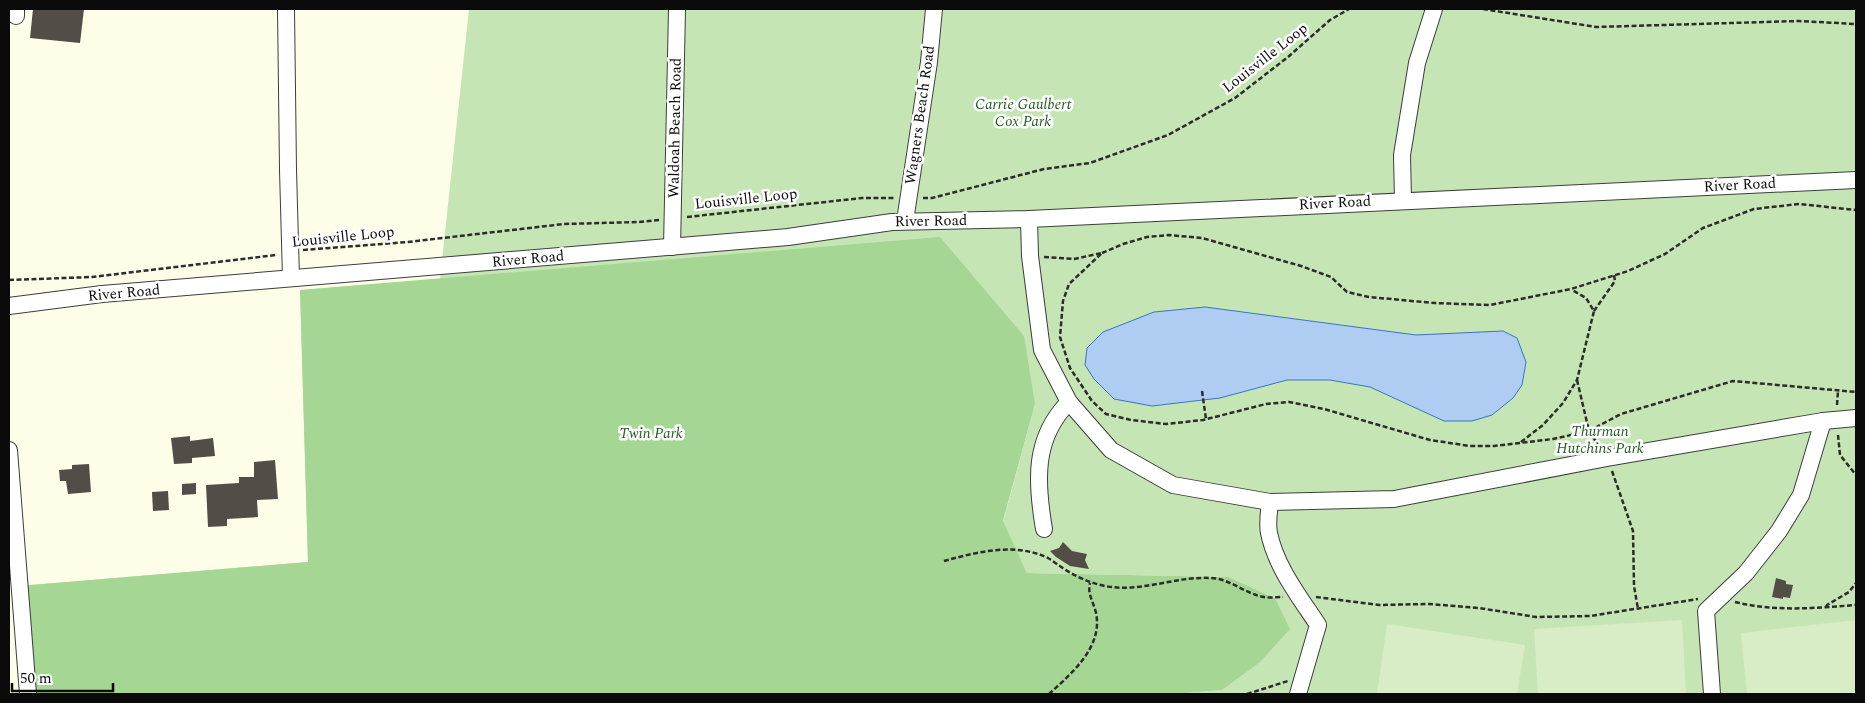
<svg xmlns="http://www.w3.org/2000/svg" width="1865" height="703" font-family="Spectral,serif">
	<rect width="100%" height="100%" fill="#fefee8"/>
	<polygon fill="#c5e6b4" points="469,9 1856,9 1856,694 1175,694 1222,690 1289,629 1275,598 1229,577 1027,573 1003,522 1035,404 882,694 19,586 308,562 300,290 440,279"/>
	<polygon fill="#a5d694" points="940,237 1024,336 1035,404 1003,521 1027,573 1229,577 1275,598 1290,629 1260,662 1222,690 1175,694 32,694 19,586 308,562 300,290"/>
	<g fill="#d8edc5">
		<polygon points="1682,620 1686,694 1538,694 1534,629"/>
		<polygon points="1856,620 1856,694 1747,694 1741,633"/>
		<polygon points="1387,624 1525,645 1517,694 1377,694"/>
	</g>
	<polygon fill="#afcdf3" stroke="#3974c6" points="1205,307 1416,335 1503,331 1517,338 1526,362 1522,385 1513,398 1492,415 1472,421 1444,421 1370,387 1330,380 1287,380 1220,398 1152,406 1114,399 1094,379 1085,365 1087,348 1103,332 1154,312"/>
	<g fill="#524d47">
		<polygon points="33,9 84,9 80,43 30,38"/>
		<polygon points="190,436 190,441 213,438 215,456 192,458 192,463 174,464 171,438"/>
		<polygon points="275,460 278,499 257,500 258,517 227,519 227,526 208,527 206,485 239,483 239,477 254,477 254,462"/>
		<polygon points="89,464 91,492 68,494 66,481 60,481 59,470 72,469 72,465"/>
		<polygon points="196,483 196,494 182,495 182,484"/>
		<polygon points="168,491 169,510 153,511 152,492"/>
		<polygon points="1063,542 1072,551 1087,554 1085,560 1089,569 1070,566 1056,557 1050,551 1059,548"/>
		<polygon points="1776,578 1786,581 1786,584 1793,585 1790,598 1783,597 1783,599 1772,597"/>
	</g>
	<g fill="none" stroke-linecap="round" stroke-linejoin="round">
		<defs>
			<g id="minor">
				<polyline points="286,9 288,170 291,278"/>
				<polyline points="16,16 16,9"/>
				<polyline points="1403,200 1402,155 1417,63 1434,9"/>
				<polyline points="1029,219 1030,256 1042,350 1069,402 1111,450 1173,485 1270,502 1394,499 1607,458 1823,421 1856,418"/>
				<polyline points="905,221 929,62 934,9"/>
				<polyline points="672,247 677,9"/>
				<polyline points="9,306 102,294 788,237 892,222 1029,219 1856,180"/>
				<polyline points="9,450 28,694"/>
				<path d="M1270,502C1269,512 1267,523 1269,533C1276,567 1299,596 1318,625L1298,694"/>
				<path d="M1044,529C1036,482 1033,438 1069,402"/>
				<polyline points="1712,694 1706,611 1746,573 1779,531 1801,495 1823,421"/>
			</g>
		</defs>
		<use href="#minor" stroke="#3d3d3d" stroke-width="18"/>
		<g stroke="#2c2c2c" stroke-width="2.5" stroke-dasharray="5 2.5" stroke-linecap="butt">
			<polyline points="1483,9 1596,27 1799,21 1856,24"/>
			<polyline points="923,198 932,198 1044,169 1090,163 1168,135 1235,98 1288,57 1330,20 1349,9"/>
			<polyline points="687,217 862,198 895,198"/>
			<polyline points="303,250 408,242 564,224 638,222 659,220"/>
			<polyline points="1102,253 1123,244 1147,237 1169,235 1202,238 1301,266 1331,277 1347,292 1369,297 1434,303 1490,305 1571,289 1628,271 1665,254 1703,228 1754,209 1799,204 1856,210"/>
			<polyline points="1044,257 1074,259 1102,253 1069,284 1063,301 1060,337 1070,368 1092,401 1106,414 1131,420 1166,424 1203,420 1266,404 1289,402 1324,409 1430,440 1470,446 1494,446 1553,439 1589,431 1621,414 1733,381 1856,392"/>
			<polyline points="9,280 92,277 276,255"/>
			<polyline points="1594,311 1615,281 1614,275"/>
			<polyline points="1577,380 1589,431 1599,446"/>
			<polyline points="1202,391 1206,419"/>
			<polyline points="1837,405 1838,391"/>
			<polyline points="1838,435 1840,455 1856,475"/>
			<polyline points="1521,442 1543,425 1563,403 1577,380 1594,311 1586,298 1572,290"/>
			<polyline points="1612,471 1633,531 1634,586 1638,609"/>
			<path d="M944,561C977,552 1015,542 1048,558C1053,561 1058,565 1064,569C1077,577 1090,583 1105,586C1141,593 1175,576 1211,578C1231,579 1245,594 1264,597C1270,598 1277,597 1283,597"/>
			<polyline points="1316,597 1379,605 1429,604 1479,608 1536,617 1590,616 1698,599"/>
			<path d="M1735,602C1775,612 1816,608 1856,605"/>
			<polyline points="1826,607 1827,605 1849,592 1856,583"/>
			<path d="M1049,694C1072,673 1103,647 1096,613C1094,603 1087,594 1090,583"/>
			<polyline points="1247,694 1288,681"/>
		</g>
		<use href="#minor" stroke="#fff" stroke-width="16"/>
	</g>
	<g text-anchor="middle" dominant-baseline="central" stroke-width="5" stroke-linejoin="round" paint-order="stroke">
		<g font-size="15" fill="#0a0a0a" stroke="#fff">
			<text transform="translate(1265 58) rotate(-38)">Louisville Loop</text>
			<text transform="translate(920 115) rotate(-82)">Wagners Beach Road</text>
			<text transform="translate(675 128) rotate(-89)">Waldoah Beach Road</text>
			<text transform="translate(1740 185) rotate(-3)">River Road</text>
			<text transform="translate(746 199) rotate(-6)">Louisville Loop</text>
			<text transform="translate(1335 203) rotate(-3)">River Road</text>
			<text transform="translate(931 221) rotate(-1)">River Road</text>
			<text transform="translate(343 237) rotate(-6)">Louisville Loop</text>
			<text transform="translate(528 259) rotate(-5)">River Road</text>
			<text transform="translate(124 293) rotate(-5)">River Road</text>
		</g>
		<g font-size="15" font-style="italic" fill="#205d1e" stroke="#fff">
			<text x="1023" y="104">Carrie Gaulbert<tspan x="1023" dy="17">Cox Park</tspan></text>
			<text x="1600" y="431">Thurman<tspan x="1600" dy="17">Hutchins Park</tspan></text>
			<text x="651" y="433">Twin Park</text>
		</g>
	</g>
	<rect width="1865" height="703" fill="none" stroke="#0a0a0a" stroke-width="20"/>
	<path d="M12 683v8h101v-8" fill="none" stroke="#0a0a0a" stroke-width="2.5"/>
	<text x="20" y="683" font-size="15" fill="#0a0a0a" stroke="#ffffff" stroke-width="4" paint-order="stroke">50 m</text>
</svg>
